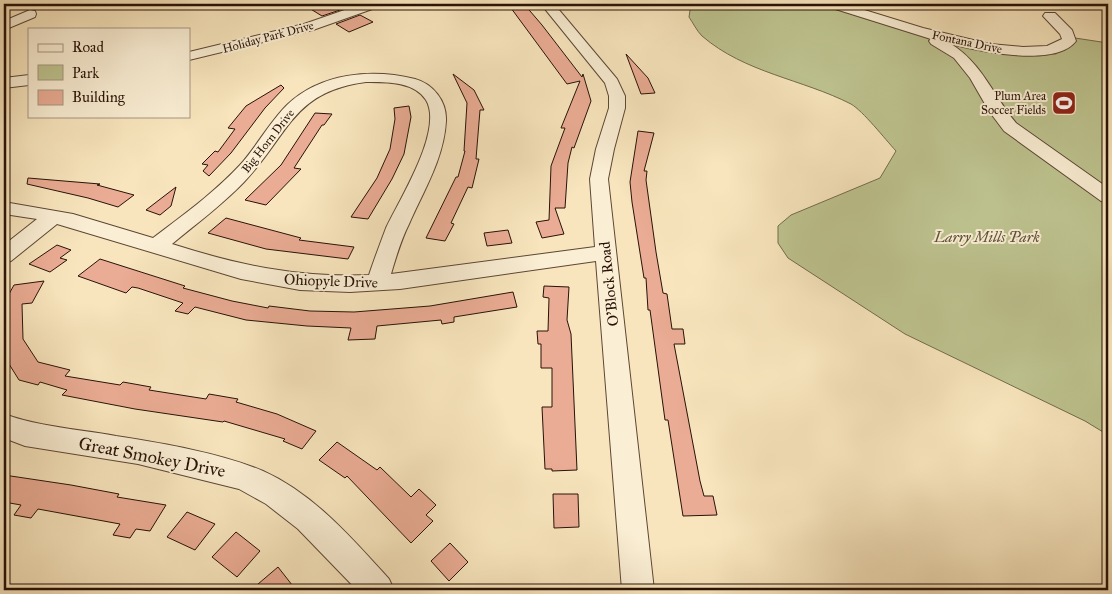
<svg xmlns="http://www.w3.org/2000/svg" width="1112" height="594" font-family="'IM FELL Great Primer',serif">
	<rect width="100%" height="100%" fill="#f8e5bd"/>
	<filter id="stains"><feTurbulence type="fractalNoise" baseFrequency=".004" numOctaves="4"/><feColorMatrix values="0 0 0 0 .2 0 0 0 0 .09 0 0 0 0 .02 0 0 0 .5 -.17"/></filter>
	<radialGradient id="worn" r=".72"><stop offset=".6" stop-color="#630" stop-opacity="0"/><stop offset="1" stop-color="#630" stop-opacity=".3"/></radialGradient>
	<path fill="#bec490" stroke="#736b4c" d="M691,4H835L987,51L1056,54L1075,38L1108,43V435L1085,421L905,334L788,258L778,243V226L791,215L880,178L896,151C885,139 863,111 851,104C802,79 745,73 702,36C697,31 693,23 689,17Z"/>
	<g fill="#eaac94" stroke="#281207">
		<polygon points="323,4 338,4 346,8 322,16 309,8"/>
		<polygon points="508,4 524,4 542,25 582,77 583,74 591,101 574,148 572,147 568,163 565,208 555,208 564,234 542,238 536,222 549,220 551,166 565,128 561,128 580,81 567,84"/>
		<polygon points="360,15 373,22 349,32 336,24"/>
		<polygon points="626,54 648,78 655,93 641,94"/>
		<polygon points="453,74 474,90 484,110 480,110 476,159 479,159 472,188 468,187 451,223 454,224 445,241 426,238 456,177 458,177 465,151 464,151 467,103"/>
		<polygon points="281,85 284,88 265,108 231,153 209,176 203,171 208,165 202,164 215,151 218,152 235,129 228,128 246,106"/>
		<polygon points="409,106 411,117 404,154 392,179 368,219 351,217 377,178 390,149 395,119 394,108"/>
		<polygon points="315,113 332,114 324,125 322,125 294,168 301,169 266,205 245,200 281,165"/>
		<polygon points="638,131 654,133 644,171 647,171 646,180 656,252 663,293 667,294 672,329 683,329 685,344 674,344 700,481 704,496 713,496 717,515 683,516 668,420 665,420 650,310 648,310 646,278 644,278 632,202 630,182"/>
		<polygon points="28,178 100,184 97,185 134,195 118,207 88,198 27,184"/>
		<polygon points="176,187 171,206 160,215 146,210"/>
		<polygon points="226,218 301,238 299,240 354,247 348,259 266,249 208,233"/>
		<polygon points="508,230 512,243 487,246 484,233"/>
		<polygon points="57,245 71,250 60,258 67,260 50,272 29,264"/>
		<polygon points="100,259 185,286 183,288 232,301 268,308 269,306 310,311 354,312 430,306 513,292 517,307 454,317 454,322 442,324 441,320 377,326 375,339 348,340 351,328 307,326 246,320 195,307 188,314 175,311 183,303 138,288 132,287 126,293 78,276"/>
		<polygon points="44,281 32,303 22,304 23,339 38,362 70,370 65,376 120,385 123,382 151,387 149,390 206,399 209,394 238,399 236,402 277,414 316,431 302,449 283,441 285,439 224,421 223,422 135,409 62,395 67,390 40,382 38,385 19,380 4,356 4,303 14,285"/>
		<polygon points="544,286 569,287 567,320 571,334 577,470 552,471 552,469 545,469 542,407 552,407 552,368 541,368 541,344 538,344 537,331 548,331 549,298 543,297"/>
		<polygon points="337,442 377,470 380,467 411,497 419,489 436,505 426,515 433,521 411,543 347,476 345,478 319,460"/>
		<polygon points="4,475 71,485 119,494 117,497 166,505 150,531 136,529 130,538 113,535 120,524 38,509 31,518 14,515 21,505 4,502"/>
		<polygon points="553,494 578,494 579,527 554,528"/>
		<polygon points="187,512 215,524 195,550 167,537"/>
		<polygon points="236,532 260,551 237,577 212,557"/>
		<polygon points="450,543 468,562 449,581 431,561"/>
		<polygon points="278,567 296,590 251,590"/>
	</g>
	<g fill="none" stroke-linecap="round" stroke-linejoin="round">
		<defs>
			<g id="minor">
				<polygon points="362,4 380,4 378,7 313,30 189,60 189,52 304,24"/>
				<path d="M541,4H554L617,79L625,96V108L614,149L608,179L654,590H622L596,261L400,289L350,292L300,290L241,279L57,224L11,261L4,263V245L37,219L4,214V202L73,214L153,238C183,215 214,193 240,165C257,146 269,123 287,105C320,73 372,68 415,79C433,84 447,101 446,121C444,158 424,190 409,224C401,240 396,257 391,274L595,247L590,179L596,149L609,108V96L605,83ZM366,82C385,82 414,81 426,100C444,130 399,200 386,228C380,244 374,260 369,275C298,278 238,265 172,244C196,224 222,205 244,182C289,135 291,92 366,82Z"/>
				<path d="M827,4H845L923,28L990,44L1023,47L1047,46L1062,39L1060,34L1043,16L1045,13H1055L1072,30L1076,41C1056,68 979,51 951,44C982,63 994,97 1016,123L1108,188V203L1101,201L1004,131L989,111L970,78L954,58L931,44L929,41L931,39L829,7Z"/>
				<polygon points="30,10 35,11 36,14 35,17 4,30 4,21"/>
				<polygon points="29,75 29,85 4,88 4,78"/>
				<path d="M4,414C40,427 78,429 116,436C161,443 221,453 263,471C314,494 352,538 389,579L394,590H357L298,529L266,504L239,489L138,464L25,446L4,438Z"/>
			</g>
		</defs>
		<use href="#minor" stroke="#5c4734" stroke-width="2"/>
		<use href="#minor" fill="#faeed4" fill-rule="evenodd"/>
	</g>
	<defs>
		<symbol id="stadium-square" viewBox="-11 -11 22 22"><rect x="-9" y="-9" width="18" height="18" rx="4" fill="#8f2418" stroke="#faeed4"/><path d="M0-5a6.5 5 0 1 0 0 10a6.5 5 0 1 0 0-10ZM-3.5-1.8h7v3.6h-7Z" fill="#fff"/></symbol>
	</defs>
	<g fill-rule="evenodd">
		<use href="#stadium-square" x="1050" y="89" width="28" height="28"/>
	</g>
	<g text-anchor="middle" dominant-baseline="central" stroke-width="4" stroke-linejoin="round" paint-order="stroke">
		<g font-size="12" fill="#281207" stroke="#faeed4">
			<text transform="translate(268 37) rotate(-15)">Holiday Park Drive</text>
			<text transform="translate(967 42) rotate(12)">Fontana Drive</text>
			<text transform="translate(268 141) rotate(-52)">Big Horn Drive</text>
		</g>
		<g font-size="12" fill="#281207" stroke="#faeed4" text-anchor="end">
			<text x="1046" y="96">Plum Area<tspan x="1046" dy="14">Soccer Fields</tspan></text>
		</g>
		<g font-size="15" font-style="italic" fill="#5c5037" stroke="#faeed4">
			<text x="987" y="237">Larry Mills Park</text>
		</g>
		<g font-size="15" fill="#281207" stroke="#faeed4">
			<text transform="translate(331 281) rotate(2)">Ohiopyle Drive</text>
			<text transform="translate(609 284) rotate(-96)">O'Block Road</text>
		</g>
		<g font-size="18" fill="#281207" stroke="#faeed4">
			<text transform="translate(152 457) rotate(11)">Great Smokey Drive</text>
		</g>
	</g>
	<rect width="1112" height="594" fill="none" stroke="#f8e5bd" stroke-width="20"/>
	<rect x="5" y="5" width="1102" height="584" fill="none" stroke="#281207" stroke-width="2.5"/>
	<rect x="10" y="10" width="1092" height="574" fill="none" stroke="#281207"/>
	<rect x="28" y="28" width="162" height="90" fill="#faeed4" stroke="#a69682"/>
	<rect x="38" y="44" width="25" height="8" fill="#faeed4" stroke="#a69682"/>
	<text x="72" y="52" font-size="15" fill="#281207">Road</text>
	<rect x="38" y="65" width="25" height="15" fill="#bec490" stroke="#a69682"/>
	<text x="72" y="78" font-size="15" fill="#281207">Park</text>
	<rect x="38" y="90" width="25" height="15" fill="#eaac94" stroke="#a69682"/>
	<text x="72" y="102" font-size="15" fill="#281207">Building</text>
	<rect width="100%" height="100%" filter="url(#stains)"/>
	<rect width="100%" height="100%" fill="url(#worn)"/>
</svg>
